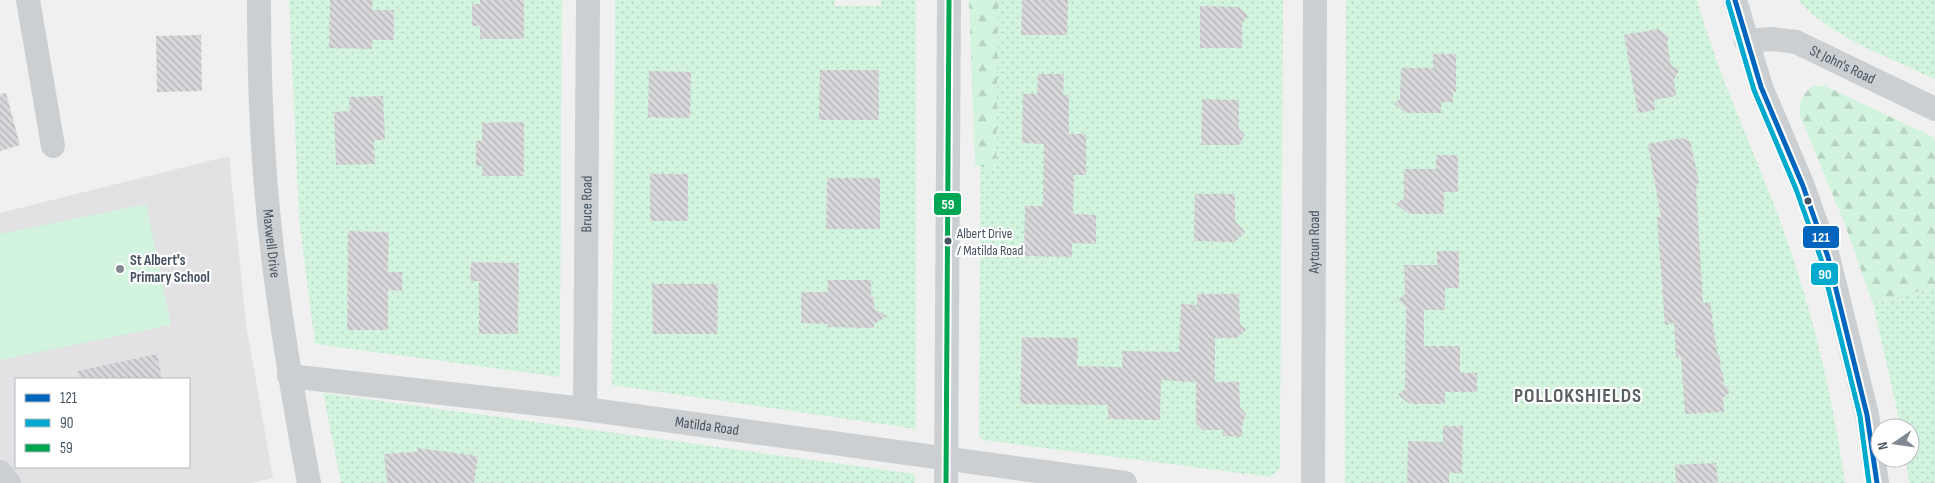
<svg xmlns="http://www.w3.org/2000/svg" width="1935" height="483" font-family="'Sofia Sans Condensed',sans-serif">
	<defs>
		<pattern id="green-dots" width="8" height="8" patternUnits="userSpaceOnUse" patternTransform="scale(1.25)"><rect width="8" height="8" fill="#d2f3de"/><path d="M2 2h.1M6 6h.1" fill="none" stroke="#b6d2c1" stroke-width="1.8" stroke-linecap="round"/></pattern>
		<pattern id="forest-firs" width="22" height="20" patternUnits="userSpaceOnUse" patternTransform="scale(1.25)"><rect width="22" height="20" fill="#d2f3de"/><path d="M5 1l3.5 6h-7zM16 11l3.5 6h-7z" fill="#b6d2c1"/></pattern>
		<pattern id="building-back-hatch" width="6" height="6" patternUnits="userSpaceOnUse" patternTransform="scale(1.25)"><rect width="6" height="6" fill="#d8d8db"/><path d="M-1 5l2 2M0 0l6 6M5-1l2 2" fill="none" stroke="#b1b2b5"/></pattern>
	</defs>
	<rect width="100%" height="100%" fill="#f1f0f0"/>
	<path fill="#e2e1e3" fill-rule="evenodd" d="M229,156L246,324L273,478L251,483H0V213ZM16,379H189V467H16Z"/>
	<g fill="url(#green-dots)" fill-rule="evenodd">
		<path d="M289,0H562L560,377L315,344L299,218ZM348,231L389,232L388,272L402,291L388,290L387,330H347ZM471,262L519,263L518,334H479V281H470Z"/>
		<polygon points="615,0 835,0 835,6 881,6 881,0 916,0 916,429 612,385"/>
		<polygon points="981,0 1283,0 1280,468 1270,477 983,440 979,437"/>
		<path d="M1346,0H1697C1719,78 1754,150 1782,226C1812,309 1833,396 1845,483H1345Z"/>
		<path d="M1798,0H1935V79C1889,57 1833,39 1798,0Z"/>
		<polygon points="1935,287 1935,483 1909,483 1906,458 1910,458 1910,428 1901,428 1873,304"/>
		<polygon points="323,393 915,474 915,483 474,483 478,456 425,451 422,448 418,448 416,452 385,454 387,483 341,483"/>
	</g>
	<g fill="url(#forest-firs)">
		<polygon points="969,0 998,0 996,171 975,165"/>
		<path d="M1812,86H1825L1935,138V287L1873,304L1844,222L1800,116C1798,102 1802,96 1812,86Z"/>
	</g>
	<polygon fill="#d2f3de" points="146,204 171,325 0,360 0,234"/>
	<g fill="url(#building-back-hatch)">
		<polygon points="330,0 373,0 372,10 394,10 394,40 372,40 372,49 329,48"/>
		<polygon points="480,0 524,0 524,39 480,39 480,26 472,26 472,4 480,4"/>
		<polygon points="1022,0 1068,0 1067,35 1021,35"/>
		<polygon points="1200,6 1239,7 1248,16 1242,23 1242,48 1200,48"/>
		<polygon points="1658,29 1670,37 1667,42 1671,65 1679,71 1674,79 1676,96 1654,100 1655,110 1638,113 1624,35"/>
		<polygon points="201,35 202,91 157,92 156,36"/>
		<polygon points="1433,54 1456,54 1456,92 1453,92 1453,102 1441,102 1441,113 1406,113 1394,104 1400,99 1401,68 1433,68"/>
		<polygon points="820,70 879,70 879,120 819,120"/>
		<polygon points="649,71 691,72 690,118 648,117"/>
		<polygon points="1038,74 1064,74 1063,95 1069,95 1069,134 1086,134 1086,175 1074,175 1073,214 1096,215 1096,244 1072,243 1072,257 1024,256 1025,206 1043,206 1044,144 1022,143 1023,94 1037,94"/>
		<polygon points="6,93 20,145 0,151 0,94"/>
		<polygon points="383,96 385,140 374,140 375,164 336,165 334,112 350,111 349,97"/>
		<polygon points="1202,99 1239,100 1239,129 1245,135 1239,145 1201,145"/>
		<polygon points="524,122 524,176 482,176 482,166 476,166 476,141 482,141 482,123"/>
		<polygon points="1682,138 1690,141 1699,182 1696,188 1703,303 1710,302 1717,352 1720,357 1721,372 1723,372 1724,384 1730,392 1723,398 1724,412 1685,414 1681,357 1676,357 1674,323 1665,325 1657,217 1661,217 1648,144"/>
		<polygon points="1436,155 1458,155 1458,192 1444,192 1444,214 1409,214 1396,204 1404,198 1404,169 1436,169"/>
		<rect x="650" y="174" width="38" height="47"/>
		<polygon points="827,178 880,178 880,229 826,229"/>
		<polygon points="1195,194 1235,194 1235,221 1245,232 1235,242 1194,241"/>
		<polygon points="348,231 389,232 388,272 402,272 402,291 388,290 388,330 347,330"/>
		<polygon points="1437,251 1459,251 1459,288 1445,288 1445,310 1424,310 1424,346 1460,346 1460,373 1477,373 1477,392 1445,392 1445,404 1410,404 1398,395 1405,389 1406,307 1398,300 1405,294 1404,265 1437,265"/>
		<polygon points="471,262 519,263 518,334 479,334 479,281 470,281"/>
		<polygon points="828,280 871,280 871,297 874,297 874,309 887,316 874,324 874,328 828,327 828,324 801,323 801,292 828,292"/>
		<polygon points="652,284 718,284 717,334 653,334"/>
		<polygon points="1197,294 1239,294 1240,324 1246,330 1236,338 1215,338 1215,382 1239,382 1240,407 1246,414 1242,426 1242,437 1223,436 1223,430 1203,430 1196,423 1196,382 1161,380 1160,420 1108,419 1108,405 1020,404 1022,337 1078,338 1077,366 1122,367 1123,351 1179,352 1181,304 1197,305"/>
		<polygon points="157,354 162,379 79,379 78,371"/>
		<polygon points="1443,426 1463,426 1462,473 1449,473 1449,483 1407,483 1408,441 1443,442"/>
		<polygon points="418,448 478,456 474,483 387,483 384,454 416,452"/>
		<polygon points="1716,463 1718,483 1676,483 1675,465"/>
	</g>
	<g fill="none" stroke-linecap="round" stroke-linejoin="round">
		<g stroke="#cccfd1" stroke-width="24">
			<polyline points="28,0 53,146"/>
			<path id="s1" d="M259,0C259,80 262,160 271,239C280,321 294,402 309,483"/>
			<polyline points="1735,0 1761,87 1803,186 1828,257 1867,415 1877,483"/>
			<path id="s2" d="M1746,41L1772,39L1796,42L1935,109"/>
			<path id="s3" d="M289,376L585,409L1125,483"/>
			<path id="s4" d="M585,409L588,0"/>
			<polyline points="0,472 9,483"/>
			<polyline points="946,483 949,0"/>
			<path id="s5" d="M1313,483L1315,0"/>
		</g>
		<defs>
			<polyline id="bus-1" points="1735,0 1761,87 1803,186 1828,257 1867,415 1877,483"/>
			<polyline id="bus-2" points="1728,2 1754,90 1796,189 1821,259 1860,416 1869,483"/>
			<polyline id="bus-3" points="946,483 949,0"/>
		</defs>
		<use href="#bus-1" stroke="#fff" stroke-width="9"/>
		<use href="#bus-2" stroke="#fff" stroke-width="9"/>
		<use href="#bus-3" stroke="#fff" stroke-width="9"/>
		<use href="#bus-1" stroke="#0065bd" stroke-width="5"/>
		<use href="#bus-2" stroke="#00a9ce" stroke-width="5"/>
		<use href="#bus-3" stroke="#00a651" stroke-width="5"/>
	</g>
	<g fill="#455360" stroke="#fff" stroke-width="2">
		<circle cx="1808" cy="201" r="4.5"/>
		<circle cx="948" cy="241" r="4.5"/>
	</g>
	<circle fill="#818a92" stroke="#fff" stroke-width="2" cx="120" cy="269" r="5"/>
	<g text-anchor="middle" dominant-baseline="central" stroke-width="4.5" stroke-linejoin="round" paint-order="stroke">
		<g font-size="14" fill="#455360" stroke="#fff" text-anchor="start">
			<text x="957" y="233">Albert Drive<tspan x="957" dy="17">/ Matilda Road</tspan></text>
		</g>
		<g font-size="15" fill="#455360" stroke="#fff">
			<text stroke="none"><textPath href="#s2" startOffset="102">St John's Road</textPath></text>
			<text stroke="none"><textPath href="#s4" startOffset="205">Bruce Road</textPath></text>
			<text stroke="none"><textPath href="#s5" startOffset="241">Aytoun Road</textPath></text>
			<text stroke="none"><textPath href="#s1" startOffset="244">Maxwell Drive</textPath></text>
			<text stroke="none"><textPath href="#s3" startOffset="421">Matilda Road</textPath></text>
		</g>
		<g font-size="15" font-weight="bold" fill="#455360" stroke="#fff" text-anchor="start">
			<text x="130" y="260">St Albert's<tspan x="130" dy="17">Primary School</tspan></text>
		</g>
		<g font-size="20" font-weight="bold" letter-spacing="1" fill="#5b6065" stroke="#fff">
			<text x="1578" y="396">POLLOKSHIELDS</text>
		</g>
	</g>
	<g stroke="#fff" stroke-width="2">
		<rect x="933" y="192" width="29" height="24" rx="5" fill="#00a651"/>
		<rect x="1802" y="225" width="38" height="24" rx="5" fill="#0065bd"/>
		<rect x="1810" y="262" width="29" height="24" rx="5" fill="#00a9ce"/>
	</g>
	<g font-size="14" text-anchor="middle" font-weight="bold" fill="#fff">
		<text x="948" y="209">59</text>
		<text x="1821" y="242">121</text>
		<text x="1825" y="279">90</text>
	</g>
	<rect x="15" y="378" width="175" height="90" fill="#ffffff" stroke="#b5babf"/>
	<rect x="25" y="394" width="25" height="8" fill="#0065bd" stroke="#b5babf"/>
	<text x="60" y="403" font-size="15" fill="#455360">121</text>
	<rect x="25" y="419" width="25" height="8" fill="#00a9ce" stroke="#b5babf"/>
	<text x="60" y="428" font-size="15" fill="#455360">90</text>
	<rect x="25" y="444" width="25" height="8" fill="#00a651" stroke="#b5babf"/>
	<text x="60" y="453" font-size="15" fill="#455360">59</text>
	<g transform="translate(1895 443) rotate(257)"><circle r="24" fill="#ffffff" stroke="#b5babf"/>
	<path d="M0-4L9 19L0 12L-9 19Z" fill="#818a92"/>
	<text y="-8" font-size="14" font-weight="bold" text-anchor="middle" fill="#455360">N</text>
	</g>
</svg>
